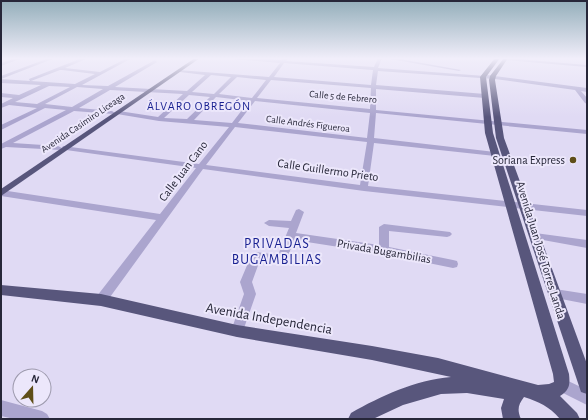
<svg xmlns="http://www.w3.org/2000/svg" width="588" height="420" font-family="'Alegreya Sans',sans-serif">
	<rect width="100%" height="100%" fill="#e0daf4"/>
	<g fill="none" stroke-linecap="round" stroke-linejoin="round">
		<g fill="#aba5ce" fill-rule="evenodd">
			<polygon points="16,58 22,58 1,66 1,63"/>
			<path d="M49,58H55L1,79L30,81L29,79L82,58H88L65,68L100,72L127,58H132L82,85L108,86L155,60L157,62L115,87L187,91L205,75L180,72H178V70L269,77L280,63L234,59L232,58L282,60L284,58H288L286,61L374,67L378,58H382L378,68L485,76L487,75L587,88V92L581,91L587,98V104L585,103L575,90L495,79L378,71L376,85L485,94L488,96L485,98L376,89V110L587,130V134L376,113L374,138L495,152L499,154L495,156L374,143L368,186L587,210V216L364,191L203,169L105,304L101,305L97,304L95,300L97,296L156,220L1,196V190L160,214L196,168L66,150L62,148L63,146L199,164L229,127L159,121L117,114L116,113L119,111L158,117L183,94L110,90L79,108L112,111L115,113L114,114L74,111L13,143L58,146L62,148L61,150L6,147L1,149V144L66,110L45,108L1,130V125L37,108L9,105L1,108V104L13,98L1,97V93L19,95L41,85L1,83V76ZM284,63L373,70L371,85L274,77ZM60,70H62L95,74L75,84L31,81ZM211,75L231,77L214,94L192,92ZM237,77L266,80L252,98L219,94ZM271,80L371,88L370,109L257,98ZM49,86L70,87L37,104L15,102ZM77,87L103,89L72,107L45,104ZM189,95L210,97L187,119L164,118ZM216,97L249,101L232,123L194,120ZM255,101L370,113L367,138L238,123ZM235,127L367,142L360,185L206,165Z"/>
			<polygon points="384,58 394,58 461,70 459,71"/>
			<polygon points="504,58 587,65 587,67 505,60 503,59"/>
			<polygon points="299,209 304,212 296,233 379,245 379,227 384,224 450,232 452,234 450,236 447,237 389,231 389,247 453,260 457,261 458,264 457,267 453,268 384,254 294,240 286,262 282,263 260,260 252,282 256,294 243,331 241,335 237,337 233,335 231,331 244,294 240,282 251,256 252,253 256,252 278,255 289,228 269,226 264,223 269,220 291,221 296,210"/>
			<polygon points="535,233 587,240 587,248 532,238 530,236 532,234"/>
			<polygon points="555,289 587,294 587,304 551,297 549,294 551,291"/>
			<polygon points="562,378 587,390 587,405 557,390 555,385 557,380"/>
			<polygon points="1,400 42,411 47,414 50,419 14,419 1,416"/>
		</g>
		<g fill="#58567c" fill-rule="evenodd">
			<polygon points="195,58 200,58 1,196 1,189"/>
			<path d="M495,58H500L486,77L493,133L569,374C570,384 570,390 560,396L577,413L580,419H560C549,406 539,402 524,397C518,405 517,410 521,419H503L501,408L504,399L467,393L441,394L403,405L373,419H348L351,413C381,396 415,380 451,377L372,360L237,337L101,306L1,295V285L101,294L237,325L372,346L438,358L538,385L549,384L554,382L553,374L485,133L480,77Z"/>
			<polygon points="504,58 508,58 496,76 495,80 504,138 587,364 587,394 581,392 579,386 496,138 489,80 490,76"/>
		</g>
	</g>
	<linearGradient id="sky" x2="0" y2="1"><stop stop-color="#93aeba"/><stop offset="0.5" stop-color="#f1eefa"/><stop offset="1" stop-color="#f1eefa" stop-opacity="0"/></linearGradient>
	<rect width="588" height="117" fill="url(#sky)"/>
	<circle fill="#5f4e18" stroke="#ece7fb" stroke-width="1.5" cx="573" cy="160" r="4"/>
	<g text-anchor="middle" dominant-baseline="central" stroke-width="4" stroke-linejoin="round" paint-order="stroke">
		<g font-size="10" fill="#272739" stroke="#ece7fb">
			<text transform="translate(343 97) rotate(5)">Calle 5 de Febrero</text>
			<text transform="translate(83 123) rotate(-34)">Avenida Casimiro Liceaga</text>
			<text transform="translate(308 124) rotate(7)">Calle Andrés Figueroa</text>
		</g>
		<g font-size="12" letter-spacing="1" fill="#171f90" stroke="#ece7fb">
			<text x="199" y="106">ÁLVARO OBREGÓN</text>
		</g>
		<g font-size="12" fill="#272739" stroke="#ece7fb" text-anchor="end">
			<text x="565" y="160">Soriana Express</text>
		</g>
		<g font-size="12" fill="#272739" stroke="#ece7fb">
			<text transform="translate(328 170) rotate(8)">Calle Guillermo Prieto</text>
			<text transform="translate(183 171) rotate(-53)">Calle Juan Cano</text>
			<text transform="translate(541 250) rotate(73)">Avenida Juan José Torres Landa</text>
			<text transform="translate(384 251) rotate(10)">Privada Bugambilias</text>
		</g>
		<g font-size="14" letter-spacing="1" fill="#171f90" stroke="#ece7fb">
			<text x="277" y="244">PRIVADAS<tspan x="277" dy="16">BUGAMBILIAS</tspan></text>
		</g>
		<g font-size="14" fill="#272739" stroke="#ece7fb">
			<text transform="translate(269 319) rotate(10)">Avenida Independencia</text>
		</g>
	</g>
	<rect width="588" height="420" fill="none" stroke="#272739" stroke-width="4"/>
	<g transform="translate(32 388) rotate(20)"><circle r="19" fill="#ece7fb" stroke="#9d9aad"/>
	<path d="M0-3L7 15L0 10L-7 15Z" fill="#5f4e18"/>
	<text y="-6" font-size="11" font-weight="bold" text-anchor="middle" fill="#272739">N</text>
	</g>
</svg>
